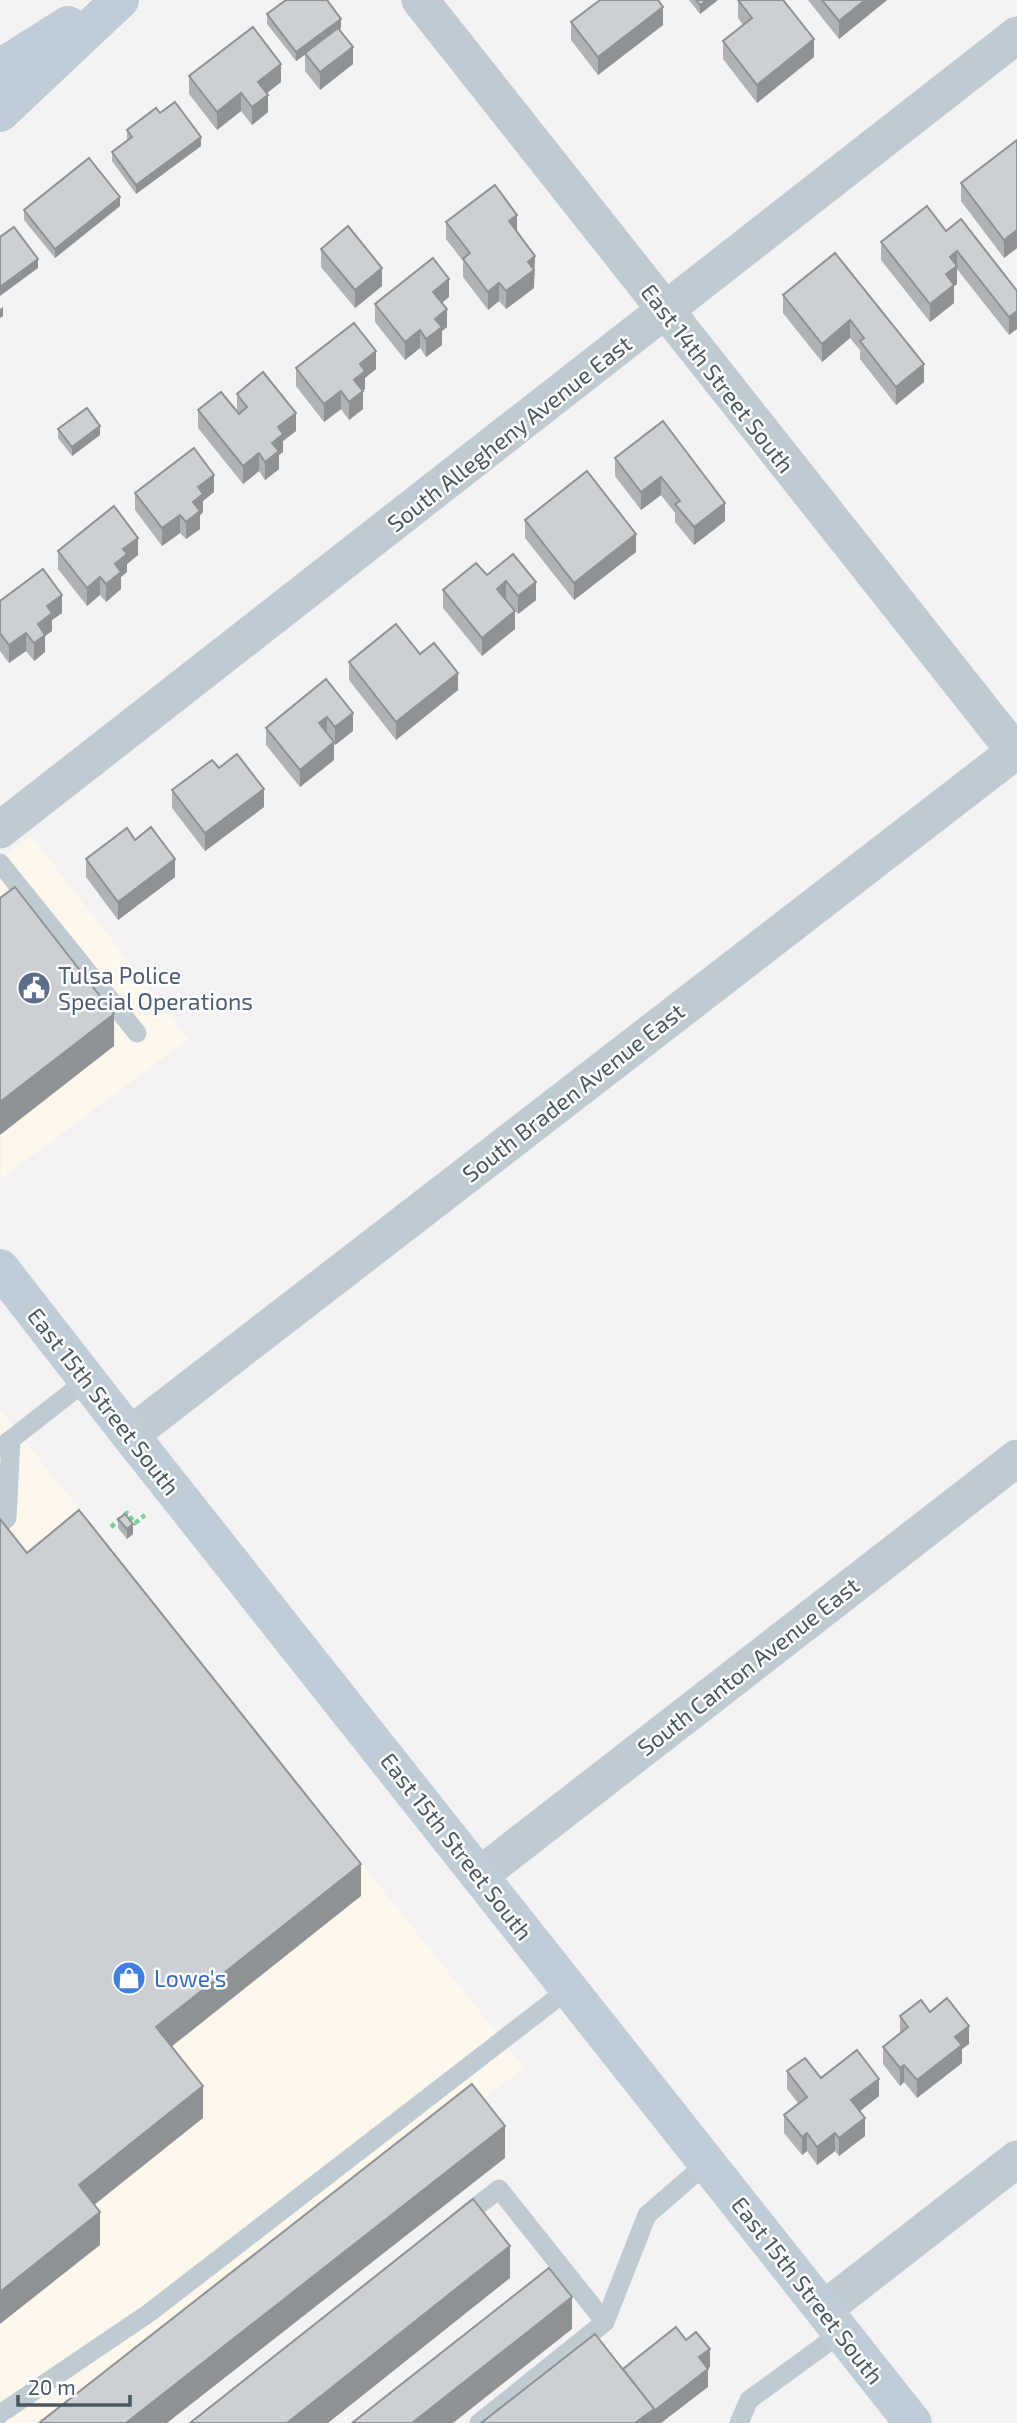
<svg xmlns="http://www.w3.org/2000/svg" width="1017" height="2423" font-family="'Exo 2',sans-serif">
	<rect width="100%" height="100%" fill="#f4f2f2"/>
	<g fill="#fef7ec">
		<polygon points="31,835 188,1039 1,1179 0,859"/>
		<polygon points="0,1410 524,2067 78,2423 0,2423"/>
	</g>
	<g fill="none" stroke-linecap="round" stroke-linejoin="round">
		<polyline stroke="#73d599" stroke-width="4.5" stroke-dasharray="5 3.5" stroke-linecap="butt" points="111,1527 127,1513 135,1523 145,1515"/>
		<g stroke="#bfcbd2" stroke-width="19">
			<polyline points="0,863 137,1033"/>
			<polyline points="0,1448 87,1380"/>
			<polyline points="0,1524 7,1518 11,1440"/>
			<polyline points="457,2222 499,2189 605,2322"/>
			<polyline points="0,2414 149,2313 570,1988"/>
			<polyline points="479,2423 605,2322 647,2215 707,2163"/>
			<polyline points="739,2423 749,2400 841,2333"/>
		</g>
		<g stroke="#bfcbd2" stroke-width="37">
			<polyline points="420,0 1017,754"/>
			<polyline points="0,830 1017,35"/>
			<polyline points="130,1435 1017,750"/>
			<polyline points="480,1875 1017,1458"/>
			<polyline points="823,2310 1017,2159"/>
		</g>
		<g stroke="#becdd7" stroke-width="38">
			<polyline points="0,68 68,25"/>
			<polyline points="0,113 120,0"/>
			<polyline points="0,1268 130,1435 913,2423"/>
		</g>
	</g>
	<g fill="#afb3b6">
		<polygon points="689,0 718,0 700,14"/>
		<polygon points="738,0 814,57 757,103 723,59 723,41 743,25 738,18"/>
		<polygon points="808,0 887,0 839,39"/>
		<polygon points="267,14 341,28 339,29 353,64 320,90 305,71 305,55 296,61 267,24"/>
		<polygon points="571,22 663,25 598,75 571,40"/>
		<polygon points="189,76 281,82 267,93 268,112 252,125 241,111 217,130 189,94"/>
		<polygon points="160,113 201,146 136,194 112,161 112,152 127,140 127,130"/>
		<polygon points="1017,140 1017,248 1004,258 961,201 961,183"/>
		<polygon points="120,206 55,258 24,220 24,210"/>
		<polygon points="446,222 517,232 535,274 534,275 534,288 506,309 499,301 488,310 463,277 463,261 446,239"/>
		<polygon points="946,231 1017,291 1009,335 957,269 957,284 954,286 954,303 930,322 881,260 881,242"/>
		<polygon points="321,249 382,286 355,308 321,267"/>
		<polygon points="835,253 924,382 896,405 860,359 860,350 850,338 822,362 783,313 783,295"/>
		<polygon points="449,297 442,303 447,327 442,331 442,345 426,357 420,348 405,360 375,322 375,304"/>
		<polygon points="296,368 376,369 365,378 365,389 363,391 363,409 349,420 341,409 324,422 296,386"/>
		<polygon points="237,394 296,431 283,441 283,452 279,455 279,469 265,480 259,471 243,484 198,428 198,410 237,411"/>
		<polygon points="663,421 725,521 694,545 675,522 675,513 661,495 641,510 615,476 615,458"/>
		<polygon points="58,429 100,435 72,456 58,438"/>
		<polygon points="214,492 203,501 203,512 200,515 200,529 186,539 180,533 162,546 135,510 135,493"/>
		<polygon points="525,520 636,552 574,600 525,538"/>
		<polygon points="58,551 138,555 127,564 127,572 121,577 121,589 106,602 100,595 87,606 58,569"/>
		<polygon points="513,554 536,600 518,614 506,599 515,629 482,656 443,608 443,590 487,575"/>
		<polygon points="0,601 62,613 52,620 52,631 45,636 45,652 34,661 26,651 9,663 0,651"/>
		<polygon points="420,654 458,690 396,740 349,680 349,662"/>
		<polygon points="326,679 353,731 335,745 334,744 334,760 300,787 266,745 266,728"/>
		<polygon points="219,768 264,807 205,851 172,808 172,790"/>
		<polygon points="135,840 175,877 118,920 86,877 86,859"/>
		<polygon points="118,1519 133,1534 127,1539 118,1528"/>
		<polygon points="930,2012 969,2044 962,2049 962,2063 917,2098 904,2082 900,2086 883,2064 883,2047 900,2033 900,2016"/>
		<polygon points="787,2071 821,2078 879,2096 860,2111 865,2136 839,2156 835,2151 817,2165 807,2151 802,2155 784,2133 784,2115 798,2103 787,2089"/>
	</g>
	<g fill="#8f9294">
		<polygon points="707,0 718,0 700,14 700,5"/>
		<polygon points="865,0 887,0 839,39 839,21"/>
		<polygon points="663,7 663,25 598,75 598,57"/>
		<polygon points="341,19 341,28 296,61 296,52"/>
		<polygon points="814,39 814,57 757,103 757,85"/>
		<polygon points="353,47 353,64 320,90 320,72"/>
		<polygon points="281,64 281,82 258,100 258,82"/>
		<polygon points="241,93 241,111 217,130 217,112"/>
		<polygon points="268,95 268,112 252,125 252,107"/>
		<polygon points="201,137 201,146 136,194 136,185"/>
		<polygon points="120,197 120,206 55,258 55,249"/>
		<polygon points="517,215 517,233 509,221"/>
		<polygon points="1017,230 1017,248 1004,258 1004,240"/>
		<polygon points="957,251 957,284 954,286 954,303 930,322 930,304 950,257"/>
		<polygon points="535,256 534,288 506,309 506,291 528,262"/>
		<polygon points="38,259 38,268 0,296 0,287"/>
		<polygon points="382,268 382,286 355,308 355,290"/>
		<polygon points="449,279 449,297 433,309 433,292"/>
		<polygon points="499,283 499,301 488,310 488,292"/>
		<polygon points="3,307 3,316 0,318 0,309"/>
		<polygon points="447,309 447,327 442,331 442,345 426,357 426,339 435,319"/>
		<polygon points="1017,311 1017,329 1009,335 1009,317"/>
		<polygon points="850,320 850,338 822,362 822,344"/>
		<polygon points="420,330 420,348 405,360 405,342"/>
		<polygon points="376,351 376,369 365,378 365,389 354,397 354,380 360,364"/>
		<polygon points="924,364 924,382 896,405 896,387"/>
		<polygon points="341,391 341,409 324,422 324,404"/>
		<polygon points="363,391 363,409 349,420 349,402"/>
		<polygon points="296,413 296,431 283,441 283,452 279,455 279,469 265,480 265,462 278,427"/>
		<polygon points="100,426 100,435 72,456 72,447"/>
		<polygon points="259,453 259,471 243,484 243,466"/>
		<polygon points="214,475 214,492 203,501 203,512 200,515 200,529 186,539 186,522 198,487"/>
		<polygon points="661,477 661,495 641,510 641,492"/>
		<polygon points="725,503 725,521 694,545 694,527"/>
		<polygon points="180,515 180,533 162,546 162,528"/>
		<polygon points="636,534 636,552 574,600 574,583"/>
		<polygon points="138,538 138,555 127,564 127,572 121,577 121,589 106,602 106,584 115,564 123,549"/>
		<polygon points="100,577 100,595 87,606 87,588"/>
		<polygon points="506,581 506,599 497,589"/>
		<polygon points="536,582 536,600 518,614 518,596"/>
		<polygon points="62,595 62,613 52,620 52,631 45,636 45,652 34,661 34,643 38,624 47,606"/>
		<polygon points="515,611 515,629 482,656 482,638"/>
		<polygon points="26,633 26,651 9,663 9,645"/>
		<polygon points="458,673 458,690 396,740 396,722"/>
		<polygon points="353,713 353,731 335,745 335,727"/>
		<polygon points="327,717 327,734 319,723"/>
		<polygon points="334,742 334,760 300,787 300,770"/>
		<polygon points="264,789 264,807 205,851 205,833"/>
		<polygon points="175,859 175,877 118,920 118,902"/>
		<polygon points="114,1014 114,1046 0,1135 0,1102"/>
		<polygon points="133,1524 133,1534 127,1539 127,1529"/>
		<polygon points="361,1864 361,1896 156,2059 156,2027"/>
		<polygon points="969,2026 969,2044 962,2049 962,2063 917,2098 917,2080 955,2037"/>
		<polygon points="904,2065 904,2082 900,2086 900,2068"/>
		<polygon points="879,2079 879,2096 851,2118 851,2100"/>
		<polygon points="203,2086 203,2118 79,2217 79,2185"/>
		<polygon points="865,2118 865,2136 839,2156 839,2138"/>
		<polygon points="505,2126 505,2158 167,2423 126,2423"/>
		<polygon points="807,2133 807,2151 802,2155 802,2137"/>
		<polygon points="835,2133 835,2151 817,2165 817,2147"/>
		<polygon points="100,2212 100,2245 0,2324 0,2292"/>
		<polygon points="510,2246 510,2278 328,2423 287,2423"/>
		<polygon points="572,2297 572,2329 453,2423 412,2423"/>
		<polygon points="710,2349 710,2367 699,2375 699,2357"/>
		<polygon points="708,2369 708,2387 661,2423 635,2423"/>
	</g>
	<g fill="#ccd0d4" stroke="#8f9294" stroke-width="2">
		<polygon points="286,0 327,0 341,19 296,52 267,14"/>
		<polygon points="600,0 658,0 663,7 598,57 571,22"/>
		<polygon points="696,0 707,0 700,5"/>
		<polygon points="738,0 783,0 814,39 757,85 723,41 752,18"/>
		<polygon points="822,0 865,0 839,21"/>
		<polygon points="253,27 281,64 258,82 268,95 252,107 241,93 217,112 189,76"/>
		<polygon points="338,28 353,47 320,72 305,53"/>
		<polygon points="175,102 201,137 136,185 112,152 132,137 127,130 156,108 160,113"/>
		<polygon points="1017,140 1017,230 1004,240 961,183"/>
		<polygon points="89,158 120,197 55,249 24,210"/>
		<polygon points="495,185 517,215 509,221 535,256 528,262 534,270 506,291 499,283 488,292 463,259 470,253 446,222"/>
		<polygon points="927,206 946,231 961,219 1017,291 1017,311 1009,317 957,251 950,257 957,266 946,274 954,285 930,304 881,242"/>
		<polygon points="348,226 382,268 355,290 321,249"/>
		<polygon points="14,227 38,259 0,287 0,237"/>
		<polygon points="835,253 924,364 896,387 860,341 864,338 850,320 822,344 783,295"/>
		<polygon points="433,258 449,279 433,292 447,309 435,319 442,327 426,339 420,330 405,342 375,304"/>
		<polygon points="354,323 376,351 360,364 365,371 354,380 363,391 349,402 341,391 324,404 296,368"/>
		<polygon points="263,372 296,413 278,427 283,434 272,443 279,451 265,462 259,453 243,466 198,410 221,392 239,414 247,407 237,394"/>
		<polygon points="87,408 100,426 72,447 58,429"/>
		<polygon points="663,421 725,503 694,527 675,504 680,501 661,477 641,492 615,458"/>
		<polygon points="194,448 214,475 198,487 203,494 193,502 200,511 186,522 180,515 162,528 135,493"/>
		<polygon points="587,471 636,534 574,583 525,520"/>
		<polygon points="114,506 138,538 123,549 127,554 115,564 121,572 106,584 100,577 87,588 58,551"/>
		<polygon points="513,554 536,582 518,596 506,581 497,589 515,611 482,638 443,590 476,563 487,575"/>
		<polygon points="43,569 62,595 47,606 52,613 38,624 45,635 34,643 26,633 9,645 0,633 0,601"/>
		<polygon points="396,624 420,654 434,643 458,673 396,722 349,662"/>
		<polygon points="326,679 353,713 335,727 327,717 319,723 334,742 300,770 266,728"/>
		<polygon points="237,754 264,789 205,833 172,790 212,760 219,768"/>
		<polygon points="151,827 175,859 118,902 86,859 127,828 135,840"/>
		<polygon points="15,887 114,1014 0,1102 0,898"/>
		<polygon points="79,1510 361,1864 156,2027 203,2086 79,2185 100,2212 0,2292 0,1519 27,1553"/>
		<polygon points="125,1514 133,1524 127,1529 118,1519"/>
		<polygon points="947,1998 969,2026 955,2037 962,2045 917,2080 904,2065 900,2068 883,2047 908,2027 900,2016 921,2000 930,2012"/>
		<polygon points="857,2050 879,2079 851,2100 865,2118 839,2138 835,2133 817,2147 807,2133 802,2137 784,2115 807,2097 787,2071 805,2058 821,2078"/>
		<polygon points="472,2084 505,2126 126,2423 39,2423"/>
		<polygon points="473,2199 510,2246 287,2423 190,2423"/>
		<polygon points="549,2268 572,2297 412,2423 352,2423"/>
		<polygon points="676,2327 686,2340 696,2332 710,2349 699,2357 708,2369 654,2411 654,2409 623,2369"/>
		<polygon points="595,2334 654,2409 635,2423 481,2423"/>
	</g>
	<defs>
		<symbol id="civic-disc" viewBox="-11 -11 22 22"><circle r="9.5" fill="#5c6f8a" stroke="#fff"/><path d="M-.6-6.5H3V-4.5H.6V-3L4-1V1h2V6H-6V1h2V-1L-.6-3ZM-1.2 2.5V6h2.4V2.5Z" fill="#fff"/></symbol>
		<symbol id="shop-disc" viewBox="-11 -11 22 22"><circle r="9.5" fill="#3f7fe0" stroke="#fff"/><path d="M-5-2.5h2.3a2.7 3.5 0 0 1 5.4 0H5L5.5 6h-11ZM-1.5-2.5h3a1.5 2.3 0 0 0-3 0Z" fill="#fff"/></symbol>
	</defs>
	<g fill-rule="evenodd">
		<use href="#civic-disc" x="15" y="969" width="38" height="38"/>
		<use href="#shop-disc" x="110" y="1959" width="38" height="38"/>
	</g>
	<g text-anchor="middle" dominant-baseline="central" stroke-width="5" stroke-linejoin="round" paint-order="stroke">
		<g font-size="23" fill="#485861" stroke="#fff">
			<text transform="translate(718 378) rotate(52)">East 14th Street South</text>
			<text transform="translate(509 433) rotate(-38)">South Allegheny Avenue East</text>
			<text transform="translate(573 1092) rotate(-38)">South Braden Avenue East</text>
			<text transform="translate(104 1401) rotate(52)">East 15th Street South</text>
			<text transform="translate(748 1666) rotate(-38)">South Canton Avenue East</text>
			<text transform="translate(457 1846) rotate(52)">East 15th Street South</text>
			<text transform="translate(808 2290) rotate(52)">East 15th Street South</text>
		</g>
		<g font-size="23" fill="#4e5e75" stroke="#fff" text-anchor="start">
			<text x="58" y="975">Tulsa Police<tspan x="58" dy="26">Special Operations</tspan></text>
		</g>
		<g font-size="23" fill="#366cbe" stroke="#fff" text-anchor="start">
			<text x="154" y="1978">Lowe's</text>
		</g>
	</g>
	<path d="M18 2395v10h112v-10" fill="none" stroke="#485861" stroke-width="3.5"/>
	<text x="28" y="2395" font-size="21" fill="#485861" stroke="#ffffff" stroke-width="5" paint-order="stroke">20 m</text>
</svg>
